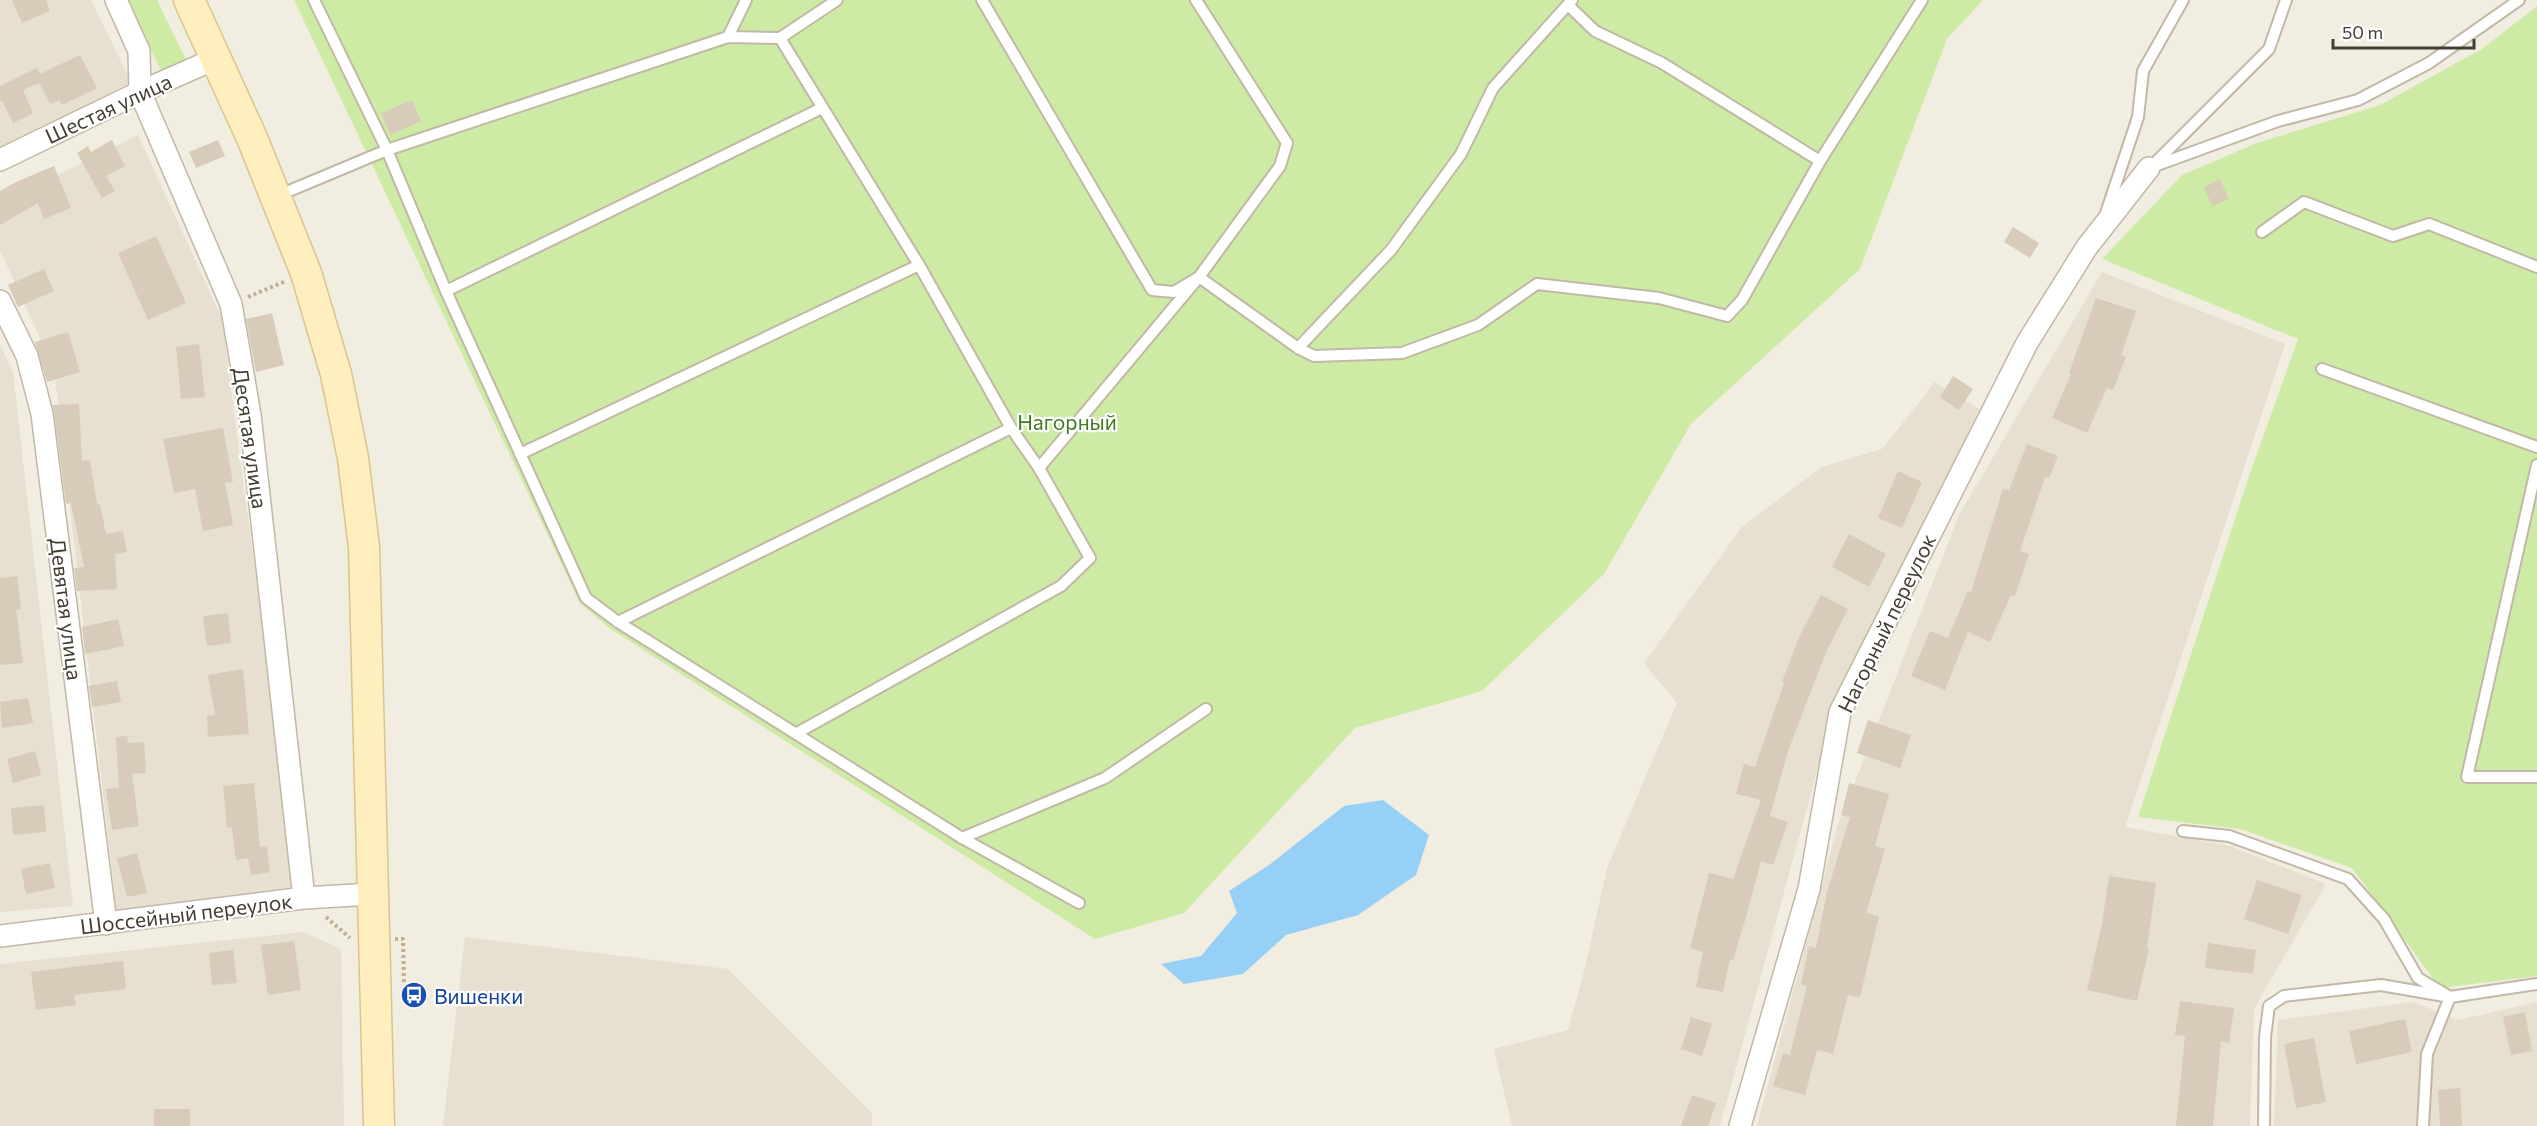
<svg xmlns="http://www.w3.org/2000/svg" width="2537" height="1126" font-family="Commissioner,sans-serif">
	<rect width="100%" height="100%" fill="#f2ede1"/>
	<g fill="#e7dfcf">
		<polygon points="0,0 91,0 131,82 0,150"/>
		<polygon points="138,135 222,319 296,886 117,914 54,369 0,250 0,204"/>
		<polygon points="2102,272 2285,344 2125,827 2230,846 2326,884 2254,1009 2250,1126 1757,1126 1837,828 1959,515"/>
		<polygon points="0,345 13,372 73,906 0,912"/>
		<polygon points="1935,382 1979,409 1825,742 1720,1126 1512,1126 1494,1049 1568,1030 1585,968 1607,868 1677,703 1644,663 1742,527 1822,467 1882,449"/>
		<polygon points="303,932 341,949 344,1126 0,1126 0,964"/>
		<polygon points="465,937 728,969 872,1113 872,1126 443,1126"/>
		<polygon points="2413,1002 2458,1020 2537,1002 2537,1126 2274,1126 2278,1020"/>
	</g>
	<g fill="#cdeba5">
		<polygon points="128,0 157,0 186,60 161,71"/>
		<polygon points="294,0 1983,0 1947,39 1860,269 1691,424 1604,574 1482,691 1355,728 1184,913 1095,939 609,628 580,603"/>
		<polygon points="2537,6 2537,976 2440,988 2352,868 2240,829 2138,817 2249,476 2298,339 2102,259 2182,175 2257,143 2380,105 2482,49"/>
	</g>
	<polygon fill="#96d0f6" points="1383,800 1429,835 1416,875 1358,915 1286,935 1243,974 1184,984 1161,964 1201,956 1237,913 1229,891 1269,865 1344,806"/>
	<g fill="#d8cbb9">
		<polygon points="12,0 46,0 50,11 22,23"/>
		<polygon points="80,55 97,88 62,105 59,100 50,104 39,83 23,90 33,113 13,123 2,100 0,101 0,86 37,68 40,74"/>
		<polygon points="412,100 421,121 390,135 381,113"/>
		<polygon points="112,140 125,166 106,176 115,191 102,198 77,153 88,146 91,152"/>
		<polygon points="218,140 225,156 196,168 189,152"/>
		<polygon points="54,166 71,208 44,219 38,203 0,225 0,191 16,182"/>
		<polygon points="2220,179 2229,199 2212,206 2204,187"/>
		<polygon points="2013,227 2039,243 2030,258 2004,242"/>
		<polygon points="156,236 186,303 148,320 118,253"/>
		<polygon points="44,269 54,291 18,307 8,285"/>
		<polygon points="2096,298 2136,311 2121,355 2126,357 2113,390 2107,388 2087,433 2052,418 2071,374 2069,373"/>
		<polygon points="272,313 284,365 256,372 246,319"/>
		<polygon points="68,332 80,372 47,382 35,342"/>
		<polygon points="199,344 205,397 181,399 176,347"/>
		<polygon points="1953,376 1973,389 1959,410 1940,397"/>
		<polygon points="79,404 82,461 90,460 97,504 100,504 106,534 123,531 127,552 115,554 117,589 77,591 74,568 84,567 71,503 66,504 53,405"/>
		<polygon points="223,428 233,482 225,483 233,525 203,531 195,489 174,493 163,439"/>
		<polygon points="2027,444 2058,456 2049,478 2045,477 2020,551 2029,554 2015,596 2011,595 1990,642 1968,632 1945,690 1911,676 1930,631 1948,638 1968,591 1971,592 2003,489 2009,490"/>
		<polygon points="1898,471 1922,482 1902,528 1878,518"/>
		<polygon points="1849,534 1886,554 1869,587 1832,567"/>
		<polygon points="17,576 21,609 16,610 23,663 0,665 0,578"/>
		<polygon points="1821,595 1848,609 1826,652 1788,751 1770,816 1788,822 1773,865 1761,861 1746,917 1733,960 1730,959 1723,992 1696,987 1703,952 1690,948 1709,873 1733,879 1761,800 1736,794 1744,764 1755,767 1784,683 1782,682 1800,635"/>
		<polygon points="228,613 231,643 207,646 203,616"/>
		<polygon points="118,619 124,646 85,654 82,627"/>
		<polygon points="243,669 249,734 208,737 207,716 215,715 208,675"/>
		<polygon points="117,681 121,702 92,707 89,686"/>
		<polygon points="28,698 33,723 2,728 0,702"/>
		<polygon points="1868,720 1911,735 1900,768 1857,753"/>
		<polygon points="127,736 128,743 144,742 146,773 132,774 139,826 112,830 106,789 119,788 116,737"/>
		<polygon points="35,751 41,775 13,783 7,759"/>
		<polygon points="254,783 260,847 267,846 270,872 251,875 248,858 236,860 232,827 227,828 223,786"/>
		<polygon points="1849,783 1889,794 1875,846 1885,849 1866,913 1879,916 1860,997 1848,995 1833,1054 1817,1050 1805,1095 1773,1086 1783,1053 1790,1055 1807,986 1801,985 1809,946 1816,948 1827,892 1850,817 1841,815"/>
		<polygon points="44,805 46,832 13,835 11,808"/>
		<polygon points="137,853 147,893 127,897 117,858"/>
		<polygon points="50,863 55,888 26,894 21,869"/>
		<polygon points="2109,876 2156,883 2147,948 2149,948 2137,1001 2087,990 2102,924"/>
		<polygon points="2257,880 2302,895 2288,934 2244,919"/>
		<polygon points="294,941 301,990 268,995 261,945"/>
		<polygon points="2208,943 2256,950 2253,974 2205,968"/>
		<polygon points="233,950 237,983 212,985 209,953"/>
		<polygon points="123,961 126,989 74,995 76,1005 36,1010 31,972"/>
		<polygon points="2180,1001 2234,1008 2229,1043 2221,1041 2213,1126 2176,1126 2185,1036 2175,1035"/>
		<polygon points="2525,1012 2532,1051 2511,1055 2503,1017"/>
		<polygon points="1691,1017 1712,1024 1702,1056 1681,1049"/>
		<polygon points="2405,1019 2412,1052 2356,1064 2349,1031"/>
		<polygon points="2314,1038 2326,1102 2296,1108 2284,1044"/>
		<polygon points="2460,1088 2462,1126 2440,1126 2438,1090"/>
		<polygon points="1692,1095 1716,1103 1708,1126 1681,1126"/>
		<rect x="154" y="1109" width="36" height="17"/>
	</g>
	<g fill="none" stroke-linecap="round" stroke-linejoin="round">
		<defs>
			<g id="service">
				<polyline points="314,0 387,150 728,37 780,38"/>
				<polyline points="982,0 1152,290 1174,292 1199,277 1298,348 1314,356 1402,353 1478,325 1537,284 1659,298 1727,316 1742,300 1820,161 1922,0"/>
				<polyline points="1569,6 1595,31 1662,63 1820,161"/>
				<polyline points="728,37 746,0"/>
				<polyline points="2153,165 2269,49 2286,0"/>
				<polyline points="2149,168 2278,121 2358,100 2429,63 2519,0"/>
				<polyline points="277,196 387,150 446,291 586,598 618,622 962,838 1079,903"/>
				<polyline points="2106,213 2138,117 2143,71 2183,0"/>
				<polyline points="2262,232 2304,202 2393,236 2429,224 2537,267"/>
				<polyline points="446,291 822,108"/>
				<polyline points="1298,348 1391,250 1461,154 1493,88 1572,0"/>
				<polyline points="2322,369 2537,447"/>
				<polyline points="520,454 919,265"/>
				<polyline points="2537,465 2467,777 2537,777"/>
				<polyline points="1039,468 1199,277 1280,166 1287,143 1196,0"/>
				<polyline points="618,622 1011,428"/>
				<polyline points="797,733 1061,586 1090,558 1039,468 1011,428 919,265 780,38 837,0"/>
				<polyline points="2183,831 2229,836 2348,879 2384,919 2418,978 2450,997 2427,1054 2423,1126"/>
				<polyline points="962,838 1105,778 1206,709"/>
				<polyline points="2264,1126 2265,1037 2269,1006 2284,996 2381,985 2450,997 2537,984"/>
			</g>
			<g id="minor">
				<polyline points="116,0 139,51 140,92 231,304 250,415 304,898"/>
				<polyline points="0,160 140,92 217,58"/>
				<polyline points="0,301 27,356 42,414 106,924"/>
				<polyline points="0,936 304,898 372,894"/>
				<polyline points="1740,1126 1809,889 1840,712 2027,343 2087,247 2149,168"/>
			</g>
			<polyline id="secondary" points="189,0 252,138 306,273 336,374 353,458 364,547 379,1126"/>
		</defs>
		<use href="#service" stroke="#c1b8a6" stroke-width="14"/>
		<use href="#minor" stroke="#c1b8a6" stroke-width="24"/>
		<use href="#secondary" stroke="#d9c58e" stroke-width="33"/>
		<g stroke="#c1b093" stroke-width="4" stroke-dasharray="3 3" stroke-linecap="butt">
			<polyline points="248,297 286,281"/>
			<polyline points="326,917 350,938"/>
			<polyline points="395,939 403,939 404,983"/>
		</g>
		<use href="#service" stroke="#fff" stroke-width="10"/>
		<use href="#minor" stroke="#fff" stroke-width="21"/>
		<use href="#secondary" stroke="#ffefbe" stroke-width="30"/>
	</g>
	<defs>
		<symbol id="bus-disc" viewBox="-11 -11 22 22"><circle r="9.5" fill="#1a4fb4" stroke="#fff"/><path d="M-5-6H5V4H4V6H2V4H-2V6H-4V4H-5ZM-3.5-4V0h7V-4ZM-3.5 1.2v1.5H-2V1.2ZM2 1.2v1.5H3.5V1.2Z" fill="#fff"/></symbol>
	</defs>
	<g fill-rule="evenodd">
		<use href="#bus-disc" x="399" y="980" width="30" height="30"/>
	</g>
	<g text-anchor="middle" dominant-baseline="central" stroke-width="4.5" stroke-linejoin="round" paint-order="stroke">
		<g font-size="21" fill="#443d32" stroke="#fff">
			<text transform="translate(108 108) rotate(-25)">Шестая улица</text>
			<text transform="translate(251 438) rotate(82)">Десятая улица</text>
			<text transform="translate(67 609) rotate(83)">Девятая улица</text>
			<text transform="translate(1886 623) rotate(-64)">Нагорный переулок</text>
			<text transform="translate(186 913) rotate(-7)">Шоссейный переулок</text>
		</g>
		<g font-size="21" fill="#447a21" stroke="#fff">
			<text x="1067" y="421">Нагорный</text>
		</g>
		<g font-size="21" fill="#164399" stroke="#fff" text-anchor="start">
			<text x="434" y="995">Вишенки</text>
		</g>
	</g>
	<path d="M2333 39v9h141v-9" fill="none" stroke="#443d32" stroke-width="3"/>
	<text x="2342" y="39" font-size="18" fill="#443d32" stroke="#ffffff" stroke-width="4.5" paint-order="stroke">50 m</text>
</svg>
